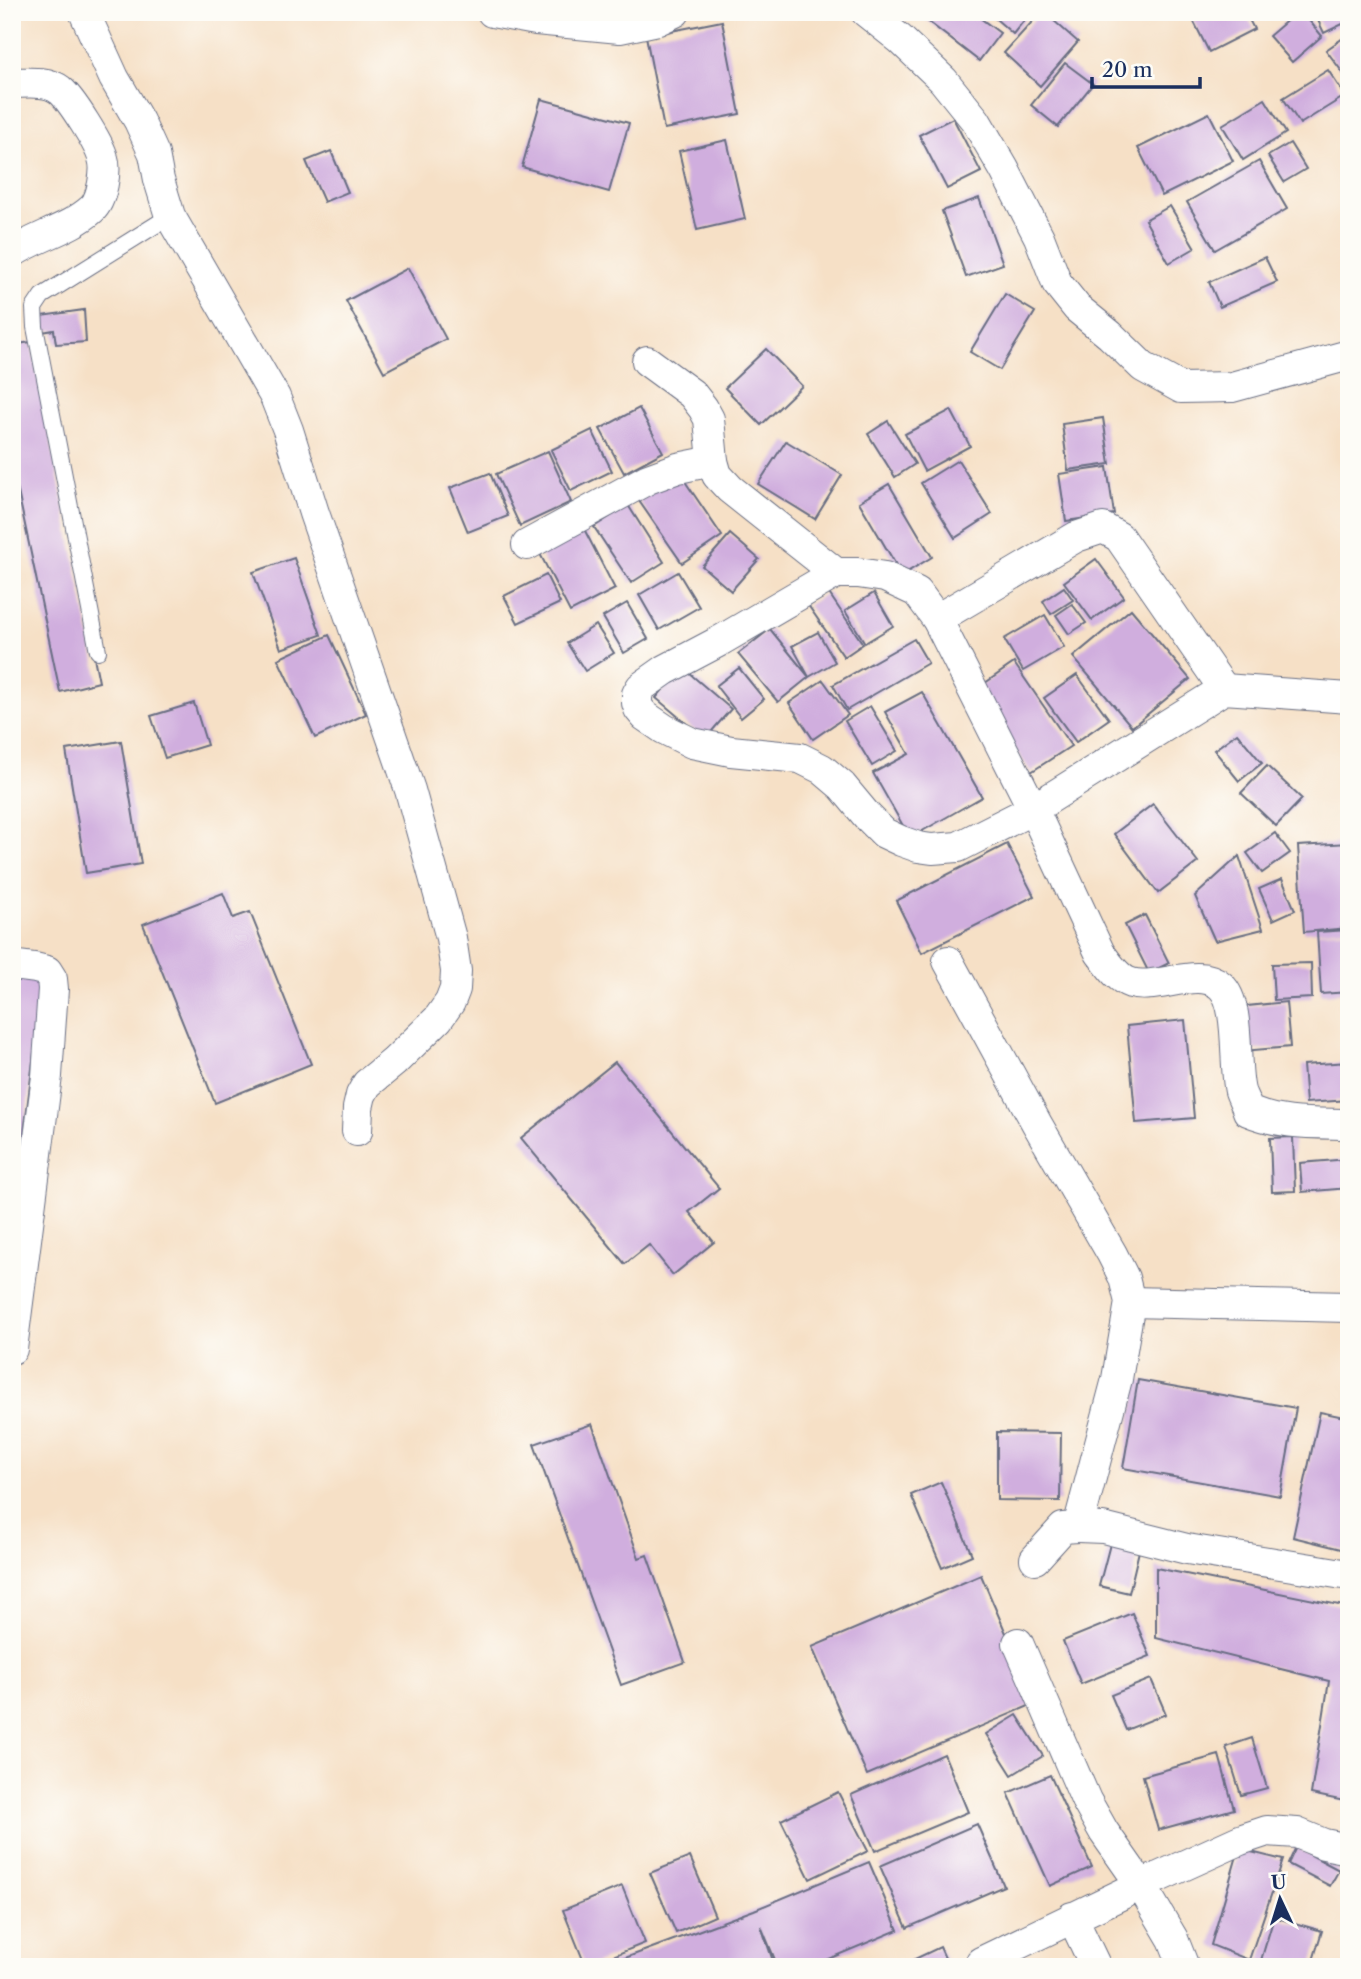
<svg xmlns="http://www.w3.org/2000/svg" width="1361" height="1979" font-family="'Libre Caslon Text',serif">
	<rect width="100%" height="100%" fill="#fdfcf7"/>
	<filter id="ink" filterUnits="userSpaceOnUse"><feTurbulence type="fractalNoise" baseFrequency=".0143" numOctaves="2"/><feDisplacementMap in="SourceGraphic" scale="14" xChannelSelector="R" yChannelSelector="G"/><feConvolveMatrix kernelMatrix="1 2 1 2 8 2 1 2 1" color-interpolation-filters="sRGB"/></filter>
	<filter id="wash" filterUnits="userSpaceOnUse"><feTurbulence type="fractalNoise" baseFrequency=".00686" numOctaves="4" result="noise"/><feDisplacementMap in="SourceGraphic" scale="28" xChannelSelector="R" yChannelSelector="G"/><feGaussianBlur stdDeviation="1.57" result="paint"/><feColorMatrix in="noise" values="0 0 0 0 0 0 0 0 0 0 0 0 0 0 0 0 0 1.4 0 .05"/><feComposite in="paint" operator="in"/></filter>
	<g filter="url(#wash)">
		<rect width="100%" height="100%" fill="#f6e0c6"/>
		<g id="blocks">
			<g fill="#d0aede">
				<polygon points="924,12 972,12 1000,33 979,61 921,16"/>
				<polygon points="988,12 1031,12 1013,34"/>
				<polygon points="1041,12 1044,12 1078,42 1040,86 1004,53"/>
				<polygon points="1189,12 1245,12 1254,29 1209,52"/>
				<polygon points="1297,12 1302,12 1322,36 1292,62 1269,36"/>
				<polygon points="1314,12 1349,12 1349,21 1324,33"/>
				<polygon points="722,21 740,114 664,129 646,36"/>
				<polygon points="1349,34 1349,81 1326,50"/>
				<polygon points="1065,63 1093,84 1058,127 1031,105"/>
				<polygon points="1328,70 1345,96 1300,124 1283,98"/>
				<polygon points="541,99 629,123 609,192 522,167"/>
				<polygon points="1265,99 1286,133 1243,160 1222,125"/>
				<polygon points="1209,113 1233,161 1162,196 1138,148"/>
				<polygon points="953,118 981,172 947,189 919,135"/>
				<polygon points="727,140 745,219 697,230 679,151"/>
				<polygon points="1290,143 1306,169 1284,182 1268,156"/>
				<polygon points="331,151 348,192 324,202 306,161"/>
				<polygon points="1259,161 1287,209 1215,250 1187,202"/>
				<polygon points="979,198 1003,264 966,277 942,211"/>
				<polygon points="1170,206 1195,248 1169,263 1145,220"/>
				<polygon points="1265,257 1277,282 1220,307 1209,282"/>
				<polygon points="408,268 446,339 384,372 346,301"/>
				<polygon points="1005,294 1035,312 1000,370 970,352"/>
				<polygon points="84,310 86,342 56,344 54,330 42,332 41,316"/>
				<polygon points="31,342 99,682 60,692 12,463 12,345"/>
				<polygon points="766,349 802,386 761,425 725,388"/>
				<polygon points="639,408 663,452 624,473 600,429"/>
				<polygon points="951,410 970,446 924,471 905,434"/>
				<polygon points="1103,418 1110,464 1068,470 1062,424"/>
				<polygon points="888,421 915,464 895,477 868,434"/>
				<polygon points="592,430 612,471 571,491 551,450"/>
				<polygon points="786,441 842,475 815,519 758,484"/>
				<polygon points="548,451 571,502 520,526 496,474"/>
				<polygon points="958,460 992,514 955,538 921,483"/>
				<polygon points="1107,467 1114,514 1066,521 1059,474"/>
				<polygon points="490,473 508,516 468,532 450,488"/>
				<polygon points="680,474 722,536 682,563 639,501"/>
				<polygon points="889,484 932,557 902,575 859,502"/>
				<polygon points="628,505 664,562 631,583 594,527"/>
				<polygon points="583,527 615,589 570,612 538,550"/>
				<polygon points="730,534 759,559 731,591 702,566"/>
				<polygon points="294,558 321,635 281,649 253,572"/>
				<polygon points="1096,559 1124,597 1092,620 1064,582"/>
				<polygon points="678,572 699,607 659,630 639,595"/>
				<polygon points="546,575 560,603 518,623 504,596"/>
				<polygon points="1064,587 1073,600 1051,614 1043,601"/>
				<polygon points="828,592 863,644 844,657 808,605"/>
				<polygon points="874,593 893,626 865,643 845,611"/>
				<polygon points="627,603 648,639 624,653 603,617"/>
				<polygon points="1072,604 1086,623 1069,634 1056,615"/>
				<polygon points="1131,609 1190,679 1132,727 1073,657"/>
				<polygon points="1045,615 1064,647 1023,671 1004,639"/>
				<polygon points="596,625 614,653 585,671 567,643"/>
				<polygon points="770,629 809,677 792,646 818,632 835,662 809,677 778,702 738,654"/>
				<polygon points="329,635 366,714 315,738 278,659"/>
				<polygon points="914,639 928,663 847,710 833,685"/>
				<polygon points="1014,663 1071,746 1031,772 975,690"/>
				<polygon points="682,667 731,709 705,739 656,698"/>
				<polygon points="739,668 764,699 741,718 716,686"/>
				<polygon points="1077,675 1109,719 1076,742 1044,698"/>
				<polygon points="823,680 848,715 813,739 789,703"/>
				<polygon points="922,692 982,797 910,838 873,773 909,754 885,712"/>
				<polygon points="194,703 207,745 165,758 151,716"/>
				<polygon points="870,706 897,751 872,766 845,721"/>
				<polygon points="1237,733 1262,763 1239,781 1214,750"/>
				<polygon points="121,741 141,864 86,873 66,750"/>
				<polygon points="1267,766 1302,799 1276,826 1241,793"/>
				<polygon points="1153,804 1198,862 1158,893 1114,834"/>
				<polygon points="1275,833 1290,853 1262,873 1247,853"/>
				<polygon points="1349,843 1349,928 1304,932 1298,846"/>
				<polygon points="1007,844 1034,896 922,953 896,901"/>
				<polygon points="1239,856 1263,929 1215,941 1195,896"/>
				<polygon points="1282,879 1295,910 1273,920 1259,889"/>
				<polygon points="223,893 233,918 250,912 311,1064 215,1103 143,924"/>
				<polygon points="1145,915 1169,963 1149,973 1125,925"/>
				<polygon points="1349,930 1349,992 1321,994 1317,932"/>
				<polygon points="1311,963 1312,998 1274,1000 1272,964"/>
				<polygon points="12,977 43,980 22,1149 12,1148"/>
				<polygon points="1286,1002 1290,1047 1243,1051 1238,1007"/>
				<polygon points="1185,1020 1194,1118 1136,1123 1127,1026"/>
				<polygon points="615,1062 719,1188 689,1212 714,1242 673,1275 649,1245 625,1264 521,1138"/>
				<polygon points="1349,1062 1349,1100 1306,1103 1303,1065"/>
				<polygon points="1293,1137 1295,1191 1272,1192 1270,1138"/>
				<polygon points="1349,1159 1349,1188 1302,1192 1300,1163"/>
				<polygon points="1138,1380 1296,1408 1280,1496 1123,1468"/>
				<polygon points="1320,1412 1349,1418 1349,1551 1293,1537"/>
				<polygon points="592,1424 639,1558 647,1555 685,1662 621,1685 534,1444"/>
				<polygon points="997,1432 1061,1433 1060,1501 997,1500"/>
				<polygon points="941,1482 972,1555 942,1568 911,1495"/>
				<polygon points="1110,1544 1139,1551 1129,1593 1099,1586"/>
				<polygon points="1156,1568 1349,1607 1349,1802 1311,1794 1329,1681 1156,1638"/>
				<polygon points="981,1575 1036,1703 867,1775 812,1647"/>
				<polygon points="1132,1613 1150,1656 1081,1684 1063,1641"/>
				<polygon points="1151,1679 1166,1714 1126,1730 1111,1695"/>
				<polygon points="1017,1715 1043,1756 1012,1775 986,1734"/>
				<polygon points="1252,1738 1267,1788 1241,1795 1226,1747"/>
				<polygon points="944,1754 968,1812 875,1851 851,1795"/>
				<polygon points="1219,1755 1234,1809 1158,1830 1143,1776"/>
				<polygon points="1050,1775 1092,1867 1050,1886 1008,1793"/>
				<polygon points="838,1792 868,1851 810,1879 781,1820"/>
				<polygon points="977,1824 1004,1886 907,1928 880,1866"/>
				<polygon points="1296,1847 1339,1870 1330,1886 1288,1864"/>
				<polygon points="1239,1849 1283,1860 1249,1960 1211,1945"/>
				<polygon points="690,1857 715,1916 676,1933 650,1873"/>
				<polygon points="869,1862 898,1930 809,1967 778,1967 761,1926 775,1967 601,1967 754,1910"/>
				<polygon points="622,1886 645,1943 586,1967 563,1910"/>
				<polygon points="1274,1917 1322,1931 1311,1967 1259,1967"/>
				<polygon points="940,1947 949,1967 898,1967"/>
			</g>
		</g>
	</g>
	<g filter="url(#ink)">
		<use href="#blocks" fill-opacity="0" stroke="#686d82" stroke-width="2"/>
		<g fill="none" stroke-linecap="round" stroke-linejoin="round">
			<defs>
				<polyline id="service" points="98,651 35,327 34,308 42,296 170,216"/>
				<g id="minor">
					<polyline points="84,12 114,78 139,121 154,154 159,180 170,216 275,397 288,430 314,513 410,790 451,938 456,971 455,989 450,1002 438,1019 394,1062 367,1084 361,1095 358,1108 357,1131"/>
					<polyline points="492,12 536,20 620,28 658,20 675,12"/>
					<polyline points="866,12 900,39 943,80 976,121 1004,169 1039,237 1057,283 1077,308 1110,335 1143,367 1181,388 1232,387 1349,355"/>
					<path d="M12,83C27,83 47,80 60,90C71,99 99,143 103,158C107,170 102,200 92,209C70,229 37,236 12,253"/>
					<path d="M647,361L692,394L703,408L709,419L713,461L717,475L730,489L836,573H858L885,577L917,592L937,619L1033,809L1100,953C1108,963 1117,979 1131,983C1156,991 1199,966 1221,986C1241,1005 1233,1063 1240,1091C1242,1097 1246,1104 1248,1111C1281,1125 1314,1123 1349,1124"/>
					<polyline points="527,545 648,479 678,468 713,461"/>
					<polyline points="836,573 718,642 665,670 641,687 637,694 637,703 639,709 645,716 664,729 692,743 731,751 800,758 822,769 842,786 867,816 884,833 901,841 918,847 932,849 958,847 1033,809 1224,689 1349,698"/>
					<polyline points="937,619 1076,537 1103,528 1119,537 1224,689"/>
					<polyline points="948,961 1037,1124 1112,1254 1124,1278 1130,1302 1117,1379 1078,1527 1103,1528 1187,1549 1349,1575"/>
					<polyline points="12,965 35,968 47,971 52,979 53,989 47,1076 12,1349"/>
					<polyline points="1130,1302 1349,1307"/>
					<polyline points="1035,1559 1063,1528 1078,1527"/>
					<polyline points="1072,1917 1096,1967"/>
					<polyline points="980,1967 981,1962 1141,1885 1104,1832 1086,1800 1018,1643"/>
					<polyline points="1184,1967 1173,1939 1141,1885 1240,1840 1267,1831 1297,1833 1324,1844 1349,1849"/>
				</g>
			</defs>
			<use href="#service" stroke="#686d82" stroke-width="18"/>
			<use href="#minor" stroke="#686d82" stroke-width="32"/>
			<use href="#service" stroke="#fff" stroke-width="16"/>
			<use href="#minor" stroke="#fff" stroke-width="30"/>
		</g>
	</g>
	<rect width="1361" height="1979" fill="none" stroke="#fdfcf7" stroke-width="42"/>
	<g transform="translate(1280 1899) rotate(356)" stroke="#fdfcf7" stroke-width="5" paint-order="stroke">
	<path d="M0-5L12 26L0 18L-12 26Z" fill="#1b2f5e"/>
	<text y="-10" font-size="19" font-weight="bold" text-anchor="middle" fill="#1b2f5e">U</text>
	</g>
	<path d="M1092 77v10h108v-10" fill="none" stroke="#1b2f5e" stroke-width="3.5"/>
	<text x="1102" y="77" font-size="21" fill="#1b2f5e" stroke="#fdfcf7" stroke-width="5" paint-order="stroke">20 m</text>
</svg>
